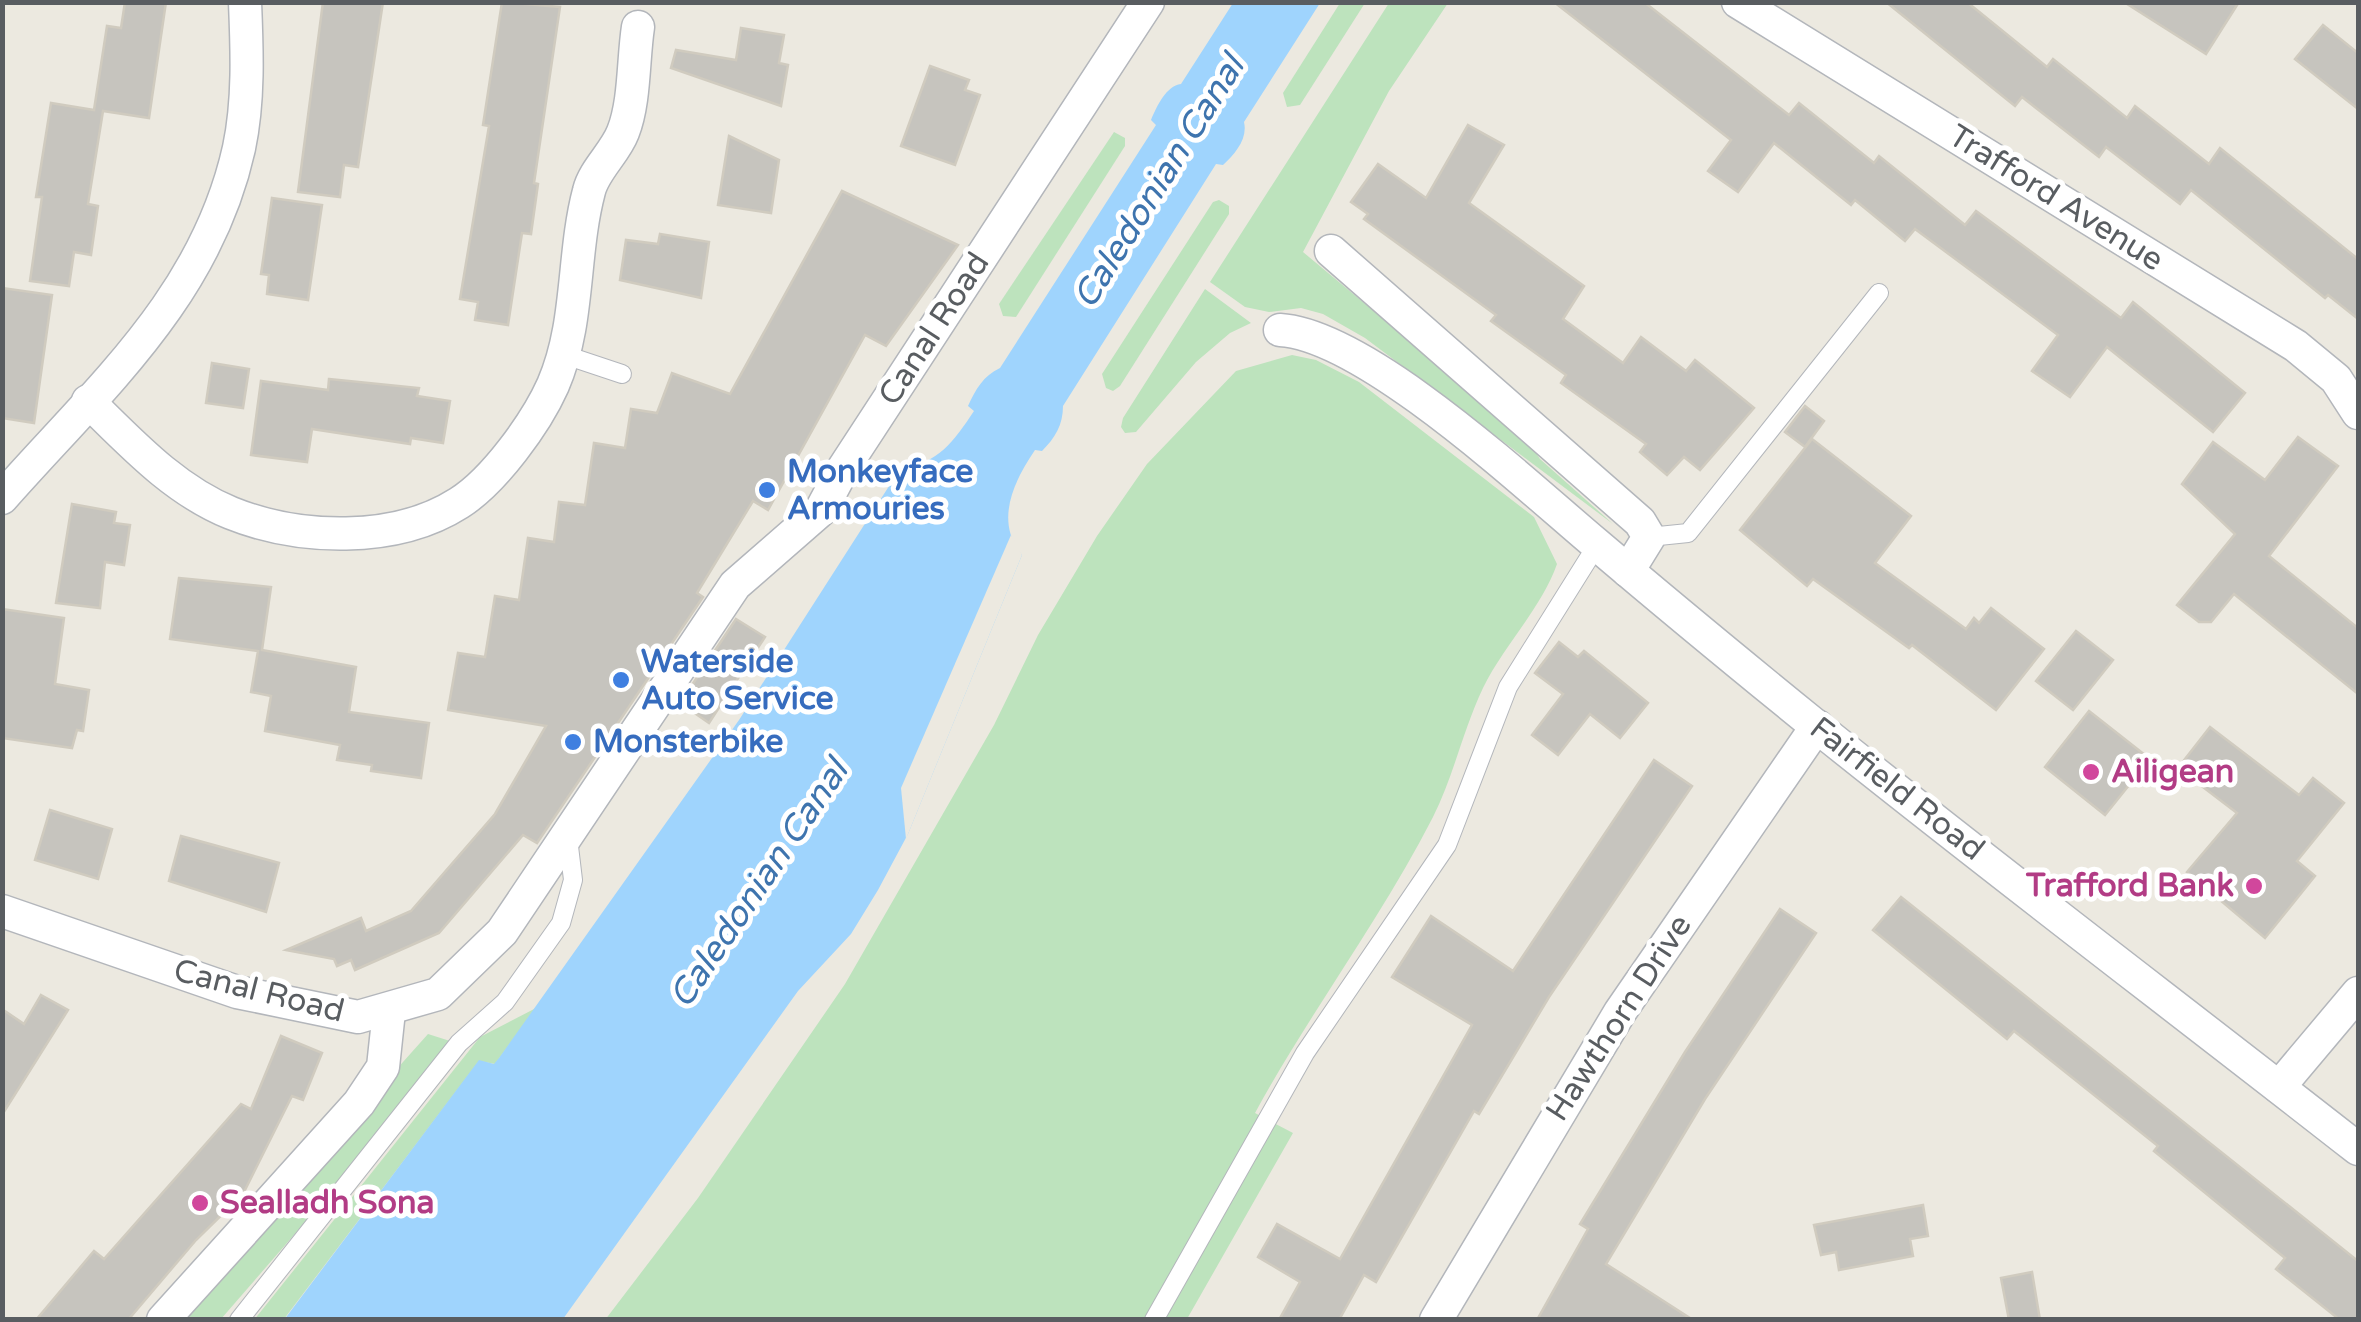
<svg xmlns="http://www.w3.org/2000/svg" width="2361" height="1322" font-family="'Varela Round',sans-serif">
	<rect width="100%" height="100%" fill="#ece9e0"/>
	<g fill="#bde3bd">
		<polygon points="1340,3 1365,3 1300,105 1287,107 1283,93"/>
		<polygon points="1389,3 1448,3 1389,91 1303,252 1527,439 1540,459 1613,524 1365,338 1323,314 1301,308 1269,312 1245,307 1210,282"/>
		<polygon points="1114,132 1125,138 1125,146 1016,317 1003,316 999,304"/>
		<polygon points="1219,200 1229,206 1229,214 1120,386 1113,391 1106,388 1102,374 1213,202"/>
		<polygon points="1205,289 1251,323 1230,333 1196,362 1136,432 1125,433 1121,427 1123,418"/>
		<path d="M1292,355L1316,360L1359,382L1534,517L1557,564C1541,609 1504,645 1483,688C1463,730 1454,775 1433,817C1381,919 1310,1012 1255,1113L1293,1133L1187,1319L605,1320L698,1198L845,984L994,725L1038,635L1097,536L1147,464L1236,371Z"/>
		<polygon points="536,1008 495,1064 479,1061 284,1319 254,1320 480,1037"/>
		<polygon points="428,1034 450,1041 326,1198 221,1319 176,1320 336,1154 328,1146"/>
	</g>
	<path fill="#9fd4fd" d="M1233,3H1320L1244,122C1248,139 1235,154 1223,165L1216,164L1063,406C1063,425 1055,438 1042,451L1035,450C1014,481 994,521 1022,555L908,834L878,890L851,934L798,991L563,1319L284,1320L479,1060L494,1064L499,1058L739,720L900,469C938,464 954,441 974,411L968,406C976,389 983,376 1000,368L1156,125L1151,120C1157,106 1166,86 1181,84Z"/>
	<polygon fill="#ece9e0" points="1011,535 1022,555 906,839 901,788"/>
	<g fill="#c6c4be" stroke="#d0cbbf" stroke-width="2.5">
		<polygon points="125,2 166,2 149,118 103,111 88,204 98,206 91,255 74,252 69,286 30,281 42,197 36,197 51,103 94,110 107,26 121,28"/>
		<polygon points="323,2 383,2 358,167 344,165 340,197 298,192"/>
		<polygon points="502,2 560,7 534,183 538,184 531,234 522,233 508,325 475,320 478,302 460,299 489,126 483,125"/>
		<polygon points="1554,2 1644,2 1789,115 1799,103 1874,163 1879,156 1965,225 1976,211 2121,318 2133,302 2245,393 2213,432 2107,347 2070,397 2032,371 2058,335 1915,229 1905,241 1855,200 1851,205 1774,143 1738,192 1708,171 1731,140"/>
		<polygon points="1886,2 1967,2 2047,67 2053,59 2127,118 2135,106 2209,164 2220,148 2358,259 2358,319 2328,295 2325,298 2191,190 2180,204 2106,147 2099,157 2022,97 2015,106"/>
		<polygon points="2124,2 2239,2 2206,54"/>
		<polygon points="2323,25 2358,53 2358,109 2295,59"/>
		<polygon points="741,28 784,35 779,63 788,65 781,106 671,68 676,50 736,60"/>
		<polygon points="930,66 969,80 965,90 980,95 955,165 901,146"/>
		<polygon points="1468,125 1504,145 1469,203 1584,286 1563,319 1623,363 1641,337 1686,371 1695,360 1754,408 1700,470 1684,457 1667,475 1640,452 1646,444 1561,383 1566,375 1491,321 1496,315 1364,219 1368,214 1351,202 1378,164 1426,198"/>
		<polygon points="729,136 779,160 771,213 718,205"/>
		<polygon points="842,191 958,245 886,346 865,335 768,510 753,501 697,593 703,597 537,843 523,835 439,933 355,970 351,960 337,966 334,959 286,950 361,918 366,931 411,911 495,814 546,726 448,710 458,653 485,657 495,596 519,600 528,538 554,542 559,502 585,505 594,443 625,448 631,409 657,413 672,373 730,394"/>
		<polygon points="272,198 322,205 308,300 267,294 269,275 261,274"/>
		<polygon points="660,234 709,242 701,298 620,280 626,240 658,244"/>
		<polygon points="2,288 52,295 34,423 2,418"/>
		<polygon points="212,363 249,369 243,408 206,403"/>
		<polygon points="329,379 419,388 417,396 450,401 443,443 411,438 410,444 312,429 307,462 251,455 261,381 328,390"/>
		<polygon points="1805,406 1824,421 1805,447 1785,432"/>
		<polygon points="2298,437 2338,466 2269,556 2358,628 2358,694 2234,594 2211,622 2199,622 2177,605 2235,534 2182,484 2213,442 2265,480"/>
		<polygon points="1812,439 1911,516 1875,563 1966,629 1974,618 1979,623 1991,608 2044,649 1996,710 1912,645 1909,648 1813,579 1807,586 1740,530"/>
		<polygon points="72,504 116,512 114,523 130,525 124,565 105,562 100,608 56,603"/>
		<polygon points="179,578 271,587 262,650 356,667 349,712 429,723 421,778 371,771 372,765 337,760 340,745 265,731 271,696 251,692 258,651 170,639"/>
		<polygon points="2,609 64,618 55,684 89,690 83,731 77,730 72,748 2,738"/>
		<polygon points="736,619 765,637 709,723 680,703"/>
		<polygon points="2076,631 2113,660 2073,710 2036,681"/>
		<polygon points="1559,642 1578,657 1584,651 1648,703 1620,738 1590,714 1558,755 1532,735 1563,694 1535,673"/>
		<polygon points="2089,711 2150,759 2105,815 2045,767"/>
		<polygon points="2210,727 2299,795 2313,778 2344,803 2297,861 2315,876 2265,938 2187,872 2237,813 2178,768"/>
		<polygon points="1654,760 1692,786 1549,997 1479,1114 1474,1111 1376,1282 1364,1275 1339,1320 1279,1320 1300,1282 1258,1257 1277,1224 1340,1259 1472,1025 1392,977 1431,916 1513,971"/>
		<polygon points="50,810 112,829 98,879 35,860"/>
		<polygon points="181,836 279,863 266,912 169,881"/>
		<polygon points="1901,897 2358,1261 2358,1320 2340,1320 2276,1269 2285,1258 2154,1151 2158,1146 2014,1031 2007,1039 1873,930"/>
		<polygon points="1780,909 1816,933 1705,1099 1606,1264 1693,1320 1537,1320 1588,1229 1580,1224 1685,1052"/>
		<polygon points="41,995 68,1010 2,1115 2,1009 24,1024"/>
		<polygon points="281,1036 322,1053 303,1100 292,1096 243,1194 196,1240 128,1320 36,1320 94,1251 104,1259 241,1104 251,1109"/>
		<polygon points="1923,1205 1928,1236 1910,1239 1913,1256 1839,1270 1836,1252 1821,1255 1814,1225"/>
		<polygon points="2032,1272 2040,1320 2009,1320 2001,1278"/>
	</g>
	<g fill="none" stroke-linecap="round" stroke-linejoin="round">
		<defs>
			<g id="lane">
				<polyline points="562,354 622,374"/>
				<polyline points="1649,537 1688,533 1879,293"/>
				<polyline points="239,1320 459,1043 505,1002 561,923 573,880 568,838"/>
				<polyline points="1154,1320 1305,1053 1447,845 1508,687 1597,545"/>
			</g>
			<g id="street">
				<polyline points="1738,2 2296,346 2336,379 2358,413"/>
				<polyline points="1331,251 1640,522 1649,537 1628,571"/>
				<path d="M1280,330C1366,335 1526,485 1595,543C1668,605 1742,666 1816,726C1995,870 2178,1008 2358,1149"/>
				<path d="M88,401C131,443 174,490 231,513C298,540 395,544 459,503C494,481 536,423 553,385C580,323 572,255 589,191C594,170 615,153 623,132C635,102 633,59 638,27"/>
				<path d="M2,498C99,388 206,297 239,148C249,101 247,50 245,2"/>
				<polyline points="2,911 237,992 358,1017 438,994 502,932 735,585 821,510 843,469 1148,2"/>
				<polyline points="2279,1087 2358,993"/>
				<polyline points="163,1320 359,1103 383,1067 389,1011"/>
				<polyline points="1436,1320 1620,1012 1817,726"/>
			</g>
		</defs>
		<use href="#lane" stroke="#b3b6bb" stroke-width="20"/>
		<use href="#street" stroke="#b3b6bb" stroke-width="35"/>
		<use href="#lane" stroke="#fff" stroke-width="18"/>
		<use href="#street" stroke="#fff" stroke-width="32"/>
	</g>
	<g fill="#3f7fe0" stroke="#fff" stroke-width="4">
		<circle cx="767" cy="490" r="10"/>
		<circle cx="621" cy="680" r="10"/>
		<circle cx="573" cy="742" r="10"/>
	</g>
	<g fill="#d1479c" stroke="#fff" stroke-width="4">
		<circle cx="2091" cy="772" r="10"/>
		<circle cx="2254" cy="886" r="10"/>
		<circle cx="200" cy="1203" r="10"/>
	</g>
	<g text-anchor="middle" dominant-baseline="central" stroke-width="10" stroke-linejoin="round" paint-order="stroke">
		<g font-size="32" fill="#595d61" stroke="#fff">
			<text transform="translate(2056 198) rotate(32)">Trafford Avenue</text>
			<text transform="translate(934 329) rotate(-57)">Canal Road</text>
			<text transform="translate(1897 789) rotate(38)">Fairfield Road</text>
			<text transform="translate(259 991) rotate(14)">Canal Road</text>
			<text transform="translate(1619 1018) rotate(-57)">Hawthorn Drive</text>
		</g>
		<g font-size="32" font-weight="bold" fill="#366cbe" stroke="#fff" text-anchor="start">
			<text x="787" y="472">Monkeyface<tspan x="787" dy="37">Armouries</tspan></text>
			<text x="641" y="662">Waterside<tspan x="641" dy="37">Auto Service</tspan></text>
			<text x="593" y="742">Monsterbike</text>
		</g>
		<g font-size="32" font-weight="bold" fill="#b23c85" stroke="#fff" text-anchor="start">
			<text x="2111" y="772">Ailigean</text>
			<text x="2234" y="886" text-anchor="end">Trafford Bank</text>
			<text x="220" y="1203">Sealladh Sona</text>
		</g>
		<g font-size="35" font-style="italic" fill="#3e74ae" stroke="#fff">
			<text transform="translate(1159 182) rotate(-58)">Caledonian Canal</text>
			<text transform="translate(759 884) rotate(-56)">Caledonian Canal</text>
		</g>
	</g>
	<rect width="2361" height="1322" fill="none" stroke="#595d61" stroke-width="10"/>
</svg>
